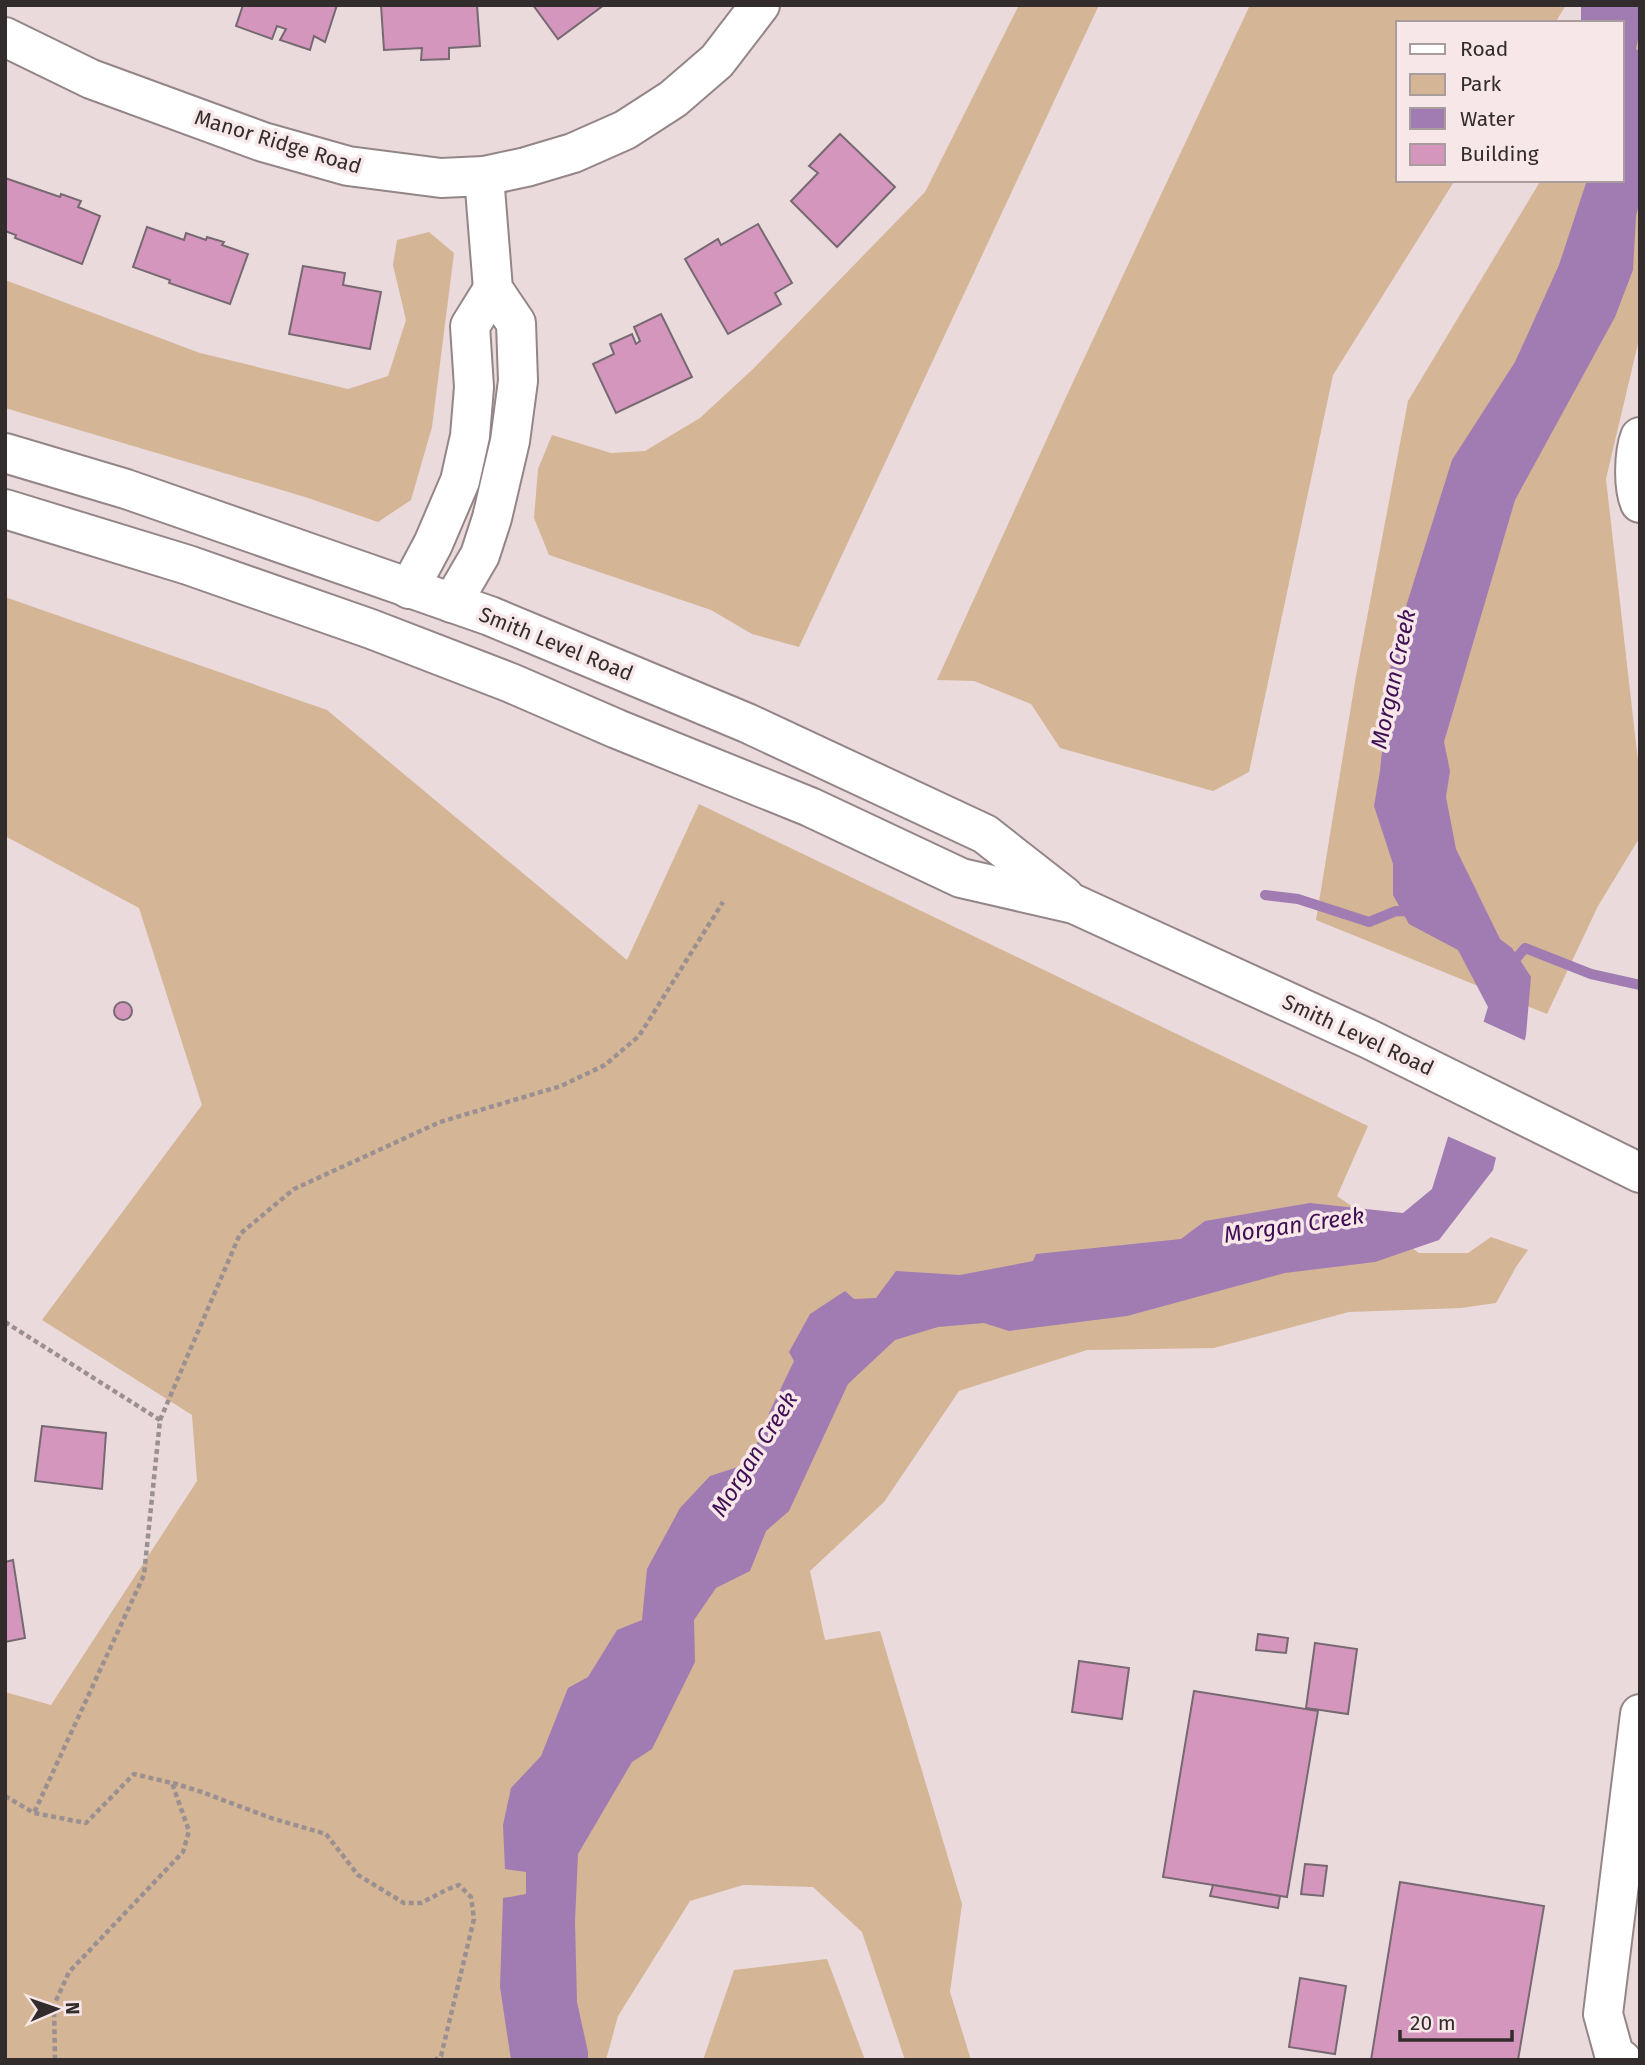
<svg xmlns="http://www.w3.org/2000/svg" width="1645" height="2065" font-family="'Fira Sans',sans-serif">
	<rect width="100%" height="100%" fill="#eadadc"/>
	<g fill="#d4b596">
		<polygon points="1019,5 1099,5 799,647 752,634 711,610 549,555 534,518 538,469 552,435 611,453 645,451 700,418 753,369 925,192"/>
		<polygon points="1250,5 1566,5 1555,23 1398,23 1398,180 1455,180 1333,375 1249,772 1213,791 1060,748 1031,704 974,681 937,680 1066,397"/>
		<polygon points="1640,19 1640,335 1606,479 1640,779 1640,837 1598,906 1547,1014 1316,920 1356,676 1408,401 1541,180 1622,180 1622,48"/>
		<polygon points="429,232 454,253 432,427 411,500 378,522 305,497 5,408 5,280 200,353 348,389 388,376 406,320 393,265 397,240"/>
		<polygon points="5,597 327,710 627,960 699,804 1368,1126 1337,1196 1419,1253 1468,1253 1491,1237 1528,1250 1516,1267 1496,1303 1461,1308 1349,1312 1214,1348 1087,1350 959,1391 884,1502 810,1571 825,1640 880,1631 962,1904 950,1992 971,2060 905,2060 862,1932 813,1887 743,1885 690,1901 618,2016 606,2060 5,2060 5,1692 51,1705 197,1481 192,1415 42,1320 202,1105 139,908 5,836"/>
		<polygon points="827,1959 865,2060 703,2060 734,1970"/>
	</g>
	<polygon fill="#a07cb3" points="1581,5 1640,5 1640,31 1636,49 1640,52 1640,201 1636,216 1633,270 1615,317 1515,500 1444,742 1450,771 1446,797 1456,849 1500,939 1512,948 1531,977 1526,1035 1493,1170 1439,1240 1375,1262 1285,1273 1127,1316 1009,1331 984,1323 938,1327 895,1340 848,1384 789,1511 766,1531 750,1571 716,1588 694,1620 695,1662 652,1749 632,1762 578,1854 575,1922 577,2002 588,2052 588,2060 511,2060 500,1987 503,1898 526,1894 526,1872 505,1869 503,1825 511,1788 541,1756 568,1688 588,1677 617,1630 642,1620 647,1569 680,1508 710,1476 744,1465 768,1425 769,1413 794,1361 789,1352 810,1314 845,1291 854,1299 876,1298 896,1271 960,1275 1033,1261 1036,1254 1181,1239 1205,1221 1310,1203 1403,1213 1432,1189 1488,1007 1458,950 1409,924 1393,895 1393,864 1374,806 1380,771 1392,651 1452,460 1515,362 1559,265 1587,180 1622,180 1622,23 1581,23"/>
	<polygon fill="#eadadc" points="1480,1020 1528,1042 1499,1159 1445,1135"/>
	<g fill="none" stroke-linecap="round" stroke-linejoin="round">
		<g stroke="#a07cb3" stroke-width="10">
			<polyline points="1265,895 1298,899 1369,922 1396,911 1417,912"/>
			<polyline points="1510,966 1525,948 1591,974 1640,985"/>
		</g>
	</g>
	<g fill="#d596bd" stroke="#766971" stroke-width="2">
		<polygon points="243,5 337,5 325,42 314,36 310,50 280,40 286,29 277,26 272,39 236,26"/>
		<polygon points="381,5 477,5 480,46 449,48 449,59 421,60 422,48 384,50"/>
		<polygon points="533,5 604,5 558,39"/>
		<polygon points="840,134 895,187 837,247 791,201 818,173 809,166"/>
		<polygon points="5,178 60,197 61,194 81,201 78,207 100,216 82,264 15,238 16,235 5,231"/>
		<polygon points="758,224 792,283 775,293 781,304 728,334 685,259 718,239 721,245"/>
		<polygon points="147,227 184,240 186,233 206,240 207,237 224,242 222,245 248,254 230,304 169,283 170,280 133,267"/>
		<polygon points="303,266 345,273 343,285 381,292 370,349 289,334"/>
		<polygon points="661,314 692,377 616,413 593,364 614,354 610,344 632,334 636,344 640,341 634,327"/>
		<circle cx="123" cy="1011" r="9"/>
		<polygon points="42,1426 106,1433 102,1489 35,1481"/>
		<polygon points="13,1560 25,1638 5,1642 5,1562"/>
		<polygon points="1258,1634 1288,1638 1286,1653 1256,1650"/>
		<polygon points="1315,1643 1357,1649 1348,1714 1306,1708"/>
		<polygon points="1079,1661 1129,1668 1122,1719 1072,1712"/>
		<polygon points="1194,1691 1318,1711 1287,1897 1163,1877"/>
		<polygon points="1305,1864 1327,1866 1323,1896 1301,1894"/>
		<polygon points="1400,1882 1544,1906 1518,2060 1371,2060"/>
		<polygon points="1213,1885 1280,1896 1278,1908 1210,1896"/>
		<polygon points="1300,1978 1346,1986 1335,2054 1289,2047"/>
	</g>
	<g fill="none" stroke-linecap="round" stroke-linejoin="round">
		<defs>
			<g id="minor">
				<polyline points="5,37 91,79 263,142 348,166 441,178 484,176 526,167 573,153 625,130 673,99 717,61 760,5"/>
				<path d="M1640,437C1634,453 1633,488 1640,503"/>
				<polyline points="409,589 433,544 460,481 470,436 474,387 470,326 493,289"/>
				<polyline points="452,603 480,555 492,518 510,441 518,381 516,323 493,289 484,176"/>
				<polyline points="1622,2060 1614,2054 1603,2014 1640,1714"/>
			</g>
			<g id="major">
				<polyline points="5,453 126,489 490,616 747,723 985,834 1064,896"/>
				<polyline points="5,509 188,565 371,629 511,683 617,729 810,807 961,878 1074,904 1369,1039 1640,1173"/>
			</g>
		</defs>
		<use href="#minor" stroke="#948587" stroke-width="42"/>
		<use href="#major" stroke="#948587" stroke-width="42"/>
		<g stroke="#9b9091" stroke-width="4.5" stroke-dasharray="5 3.5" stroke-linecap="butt">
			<polyline points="5,1322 160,1420 144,1575 34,1813"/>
			<polyline points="160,1420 240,1234 294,1189 440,1122 561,1086 605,1065 639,1036 723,902"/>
			<polyline points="173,1783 202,1792 271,1818 326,1834 358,1875 404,1903 421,1903 446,1890 459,1885 471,1897 474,1919 441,2056 435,2060"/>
			<polyline points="5,1796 34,1813 86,1823 134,1774 172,1783 189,1831 183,1852 69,1972 54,2005 55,2060"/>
		</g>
		<use href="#minor" stroke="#fff" stroke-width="38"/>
		<use href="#major" stroke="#fff" stroke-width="38"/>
	</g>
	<g text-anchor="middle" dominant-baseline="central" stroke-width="7" stroke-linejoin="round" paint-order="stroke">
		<g font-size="21" fill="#322c2c" stroke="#f8e7e9">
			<text transform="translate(278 142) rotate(17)">Manor Ridge Road</text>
			<text transform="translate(556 644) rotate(22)">Smith Level Road</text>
			<text transform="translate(1358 1035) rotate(25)">Smith Level Road</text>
		</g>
		<g font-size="23" font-style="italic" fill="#3f0e53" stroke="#f8e7e9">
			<text transform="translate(1393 679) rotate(-78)">Morgan Creek</text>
			<text transform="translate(1294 1225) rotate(-8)">Morgan Creek</text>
			<text transform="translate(754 1454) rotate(-58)">Morgan Creek</text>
		</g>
	</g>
	<rect width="1645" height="2065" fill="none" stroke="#322c2c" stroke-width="14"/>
	<rect x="1396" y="21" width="228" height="161" fill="#f8e7e9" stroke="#a99c9d" stroke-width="2"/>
	<rect x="1410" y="44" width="35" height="10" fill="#ffffff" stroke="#a99c9d" stroke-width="2"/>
	<text x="1460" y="56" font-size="21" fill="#322c2c">Road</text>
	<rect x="1410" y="74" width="35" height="21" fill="#d4b596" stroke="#a99c9d" stroke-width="2"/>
	<text x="1460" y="91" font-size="21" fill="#322c2c">Park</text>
	<rect x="1410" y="108" width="35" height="21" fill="#a07cb3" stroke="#a99c9d" stroke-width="2"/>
	<text x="1460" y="126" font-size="21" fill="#322c2c">Water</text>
	<rect x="1410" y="144" width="35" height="21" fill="#d596bd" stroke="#a99c9d" stroke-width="2"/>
	<text x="1460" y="161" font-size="21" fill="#322c2c">Building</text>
	<g transform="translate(56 2009) rotate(88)" stroke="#f8e7e9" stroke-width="5" paint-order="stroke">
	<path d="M0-5L12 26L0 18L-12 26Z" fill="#322c2c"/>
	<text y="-10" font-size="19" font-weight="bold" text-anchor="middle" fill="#322c2c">N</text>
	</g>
	<path d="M1400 2030v10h112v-10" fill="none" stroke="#322c2c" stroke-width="3.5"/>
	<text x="1410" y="2030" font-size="21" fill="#322c2c" stroke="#f8e7e9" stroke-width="5" paint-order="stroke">20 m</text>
</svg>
